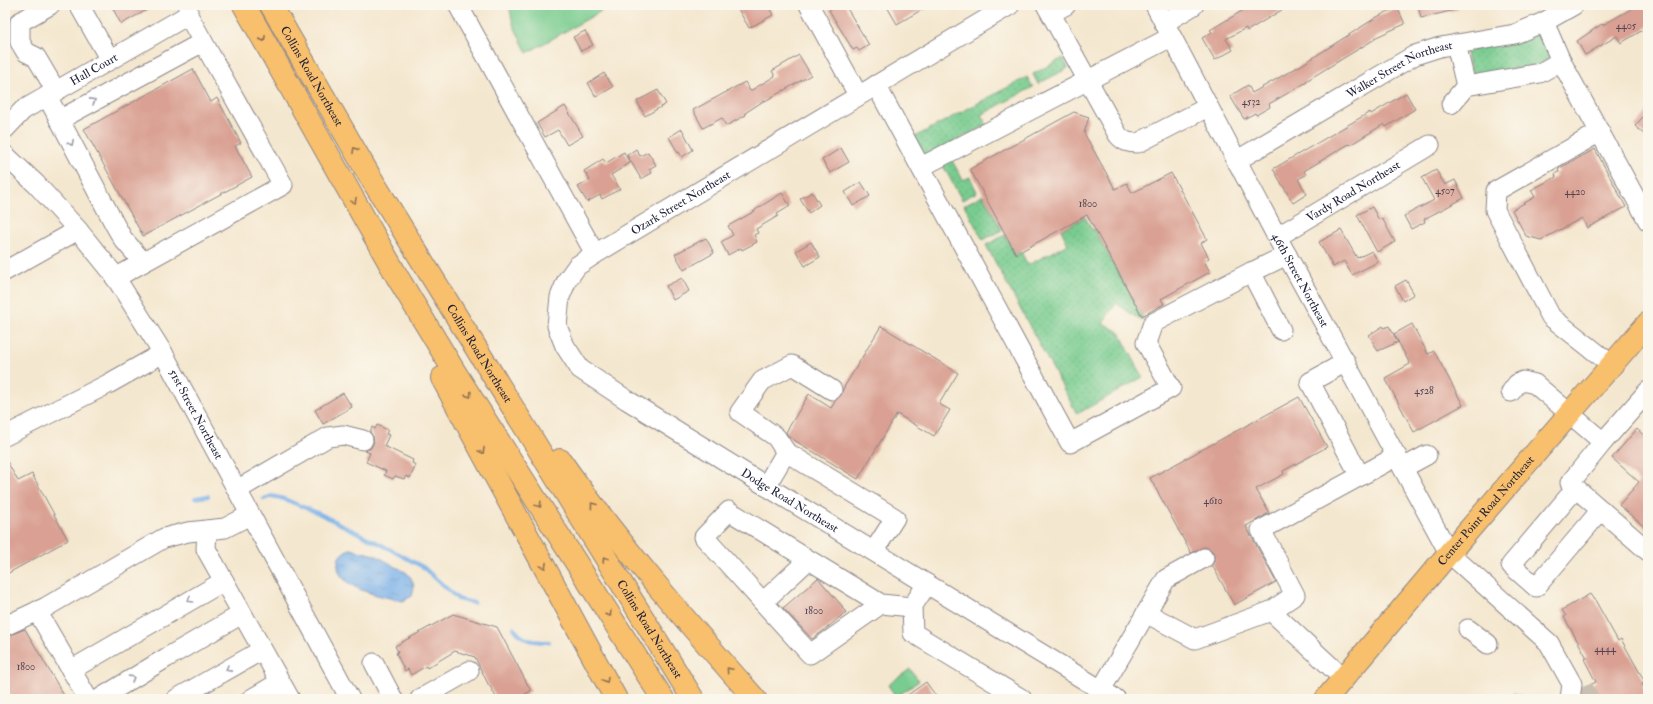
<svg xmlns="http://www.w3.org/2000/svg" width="1653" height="704" font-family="'IM FELL Double Pica',serif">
	<defs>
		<pattern id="grass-dots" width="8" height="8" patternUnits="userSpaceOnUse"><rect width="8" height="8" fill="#79cc90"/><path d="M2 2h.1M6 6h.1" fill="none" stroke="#68af7d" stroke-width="1.8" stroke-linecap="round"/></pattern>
		<pattern id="water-ripples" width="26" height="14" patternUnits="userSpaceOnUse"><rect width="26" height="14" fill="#7ab1e9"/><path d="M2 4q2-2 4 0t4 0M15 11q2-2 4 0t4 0" fill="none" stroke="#6490be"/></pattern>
	</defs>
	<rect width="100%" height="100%" fill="#fbf7ec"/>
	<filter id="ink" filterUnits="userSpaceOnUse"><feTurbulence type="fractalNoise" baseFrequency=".025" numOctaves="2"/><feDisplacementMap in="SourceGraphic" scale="8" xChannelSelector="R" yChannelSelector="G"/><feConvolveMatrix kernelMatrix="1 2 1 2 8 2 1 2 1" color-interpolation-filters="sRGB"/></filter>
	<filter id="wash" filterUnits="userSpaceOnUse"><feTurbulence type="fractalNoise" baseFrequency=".012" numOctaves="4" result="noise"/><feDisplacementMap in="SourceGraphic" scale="16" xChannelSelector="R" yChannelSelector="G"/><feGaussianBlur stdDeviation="0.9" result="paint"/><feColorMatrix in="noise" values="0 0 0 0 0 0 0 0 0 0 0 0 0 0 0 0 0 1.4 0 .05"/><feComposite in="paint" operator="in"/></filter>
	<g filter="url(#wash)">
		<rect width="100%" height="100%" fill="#f4e7cf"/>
		<g fill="url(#grass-dots)" stroke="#4e7766">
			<polygon points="1538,33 1540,35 1550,57 1541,64 1476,76 1472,73 1466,54 1468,51"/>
			<polygon points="1063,58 1068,68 1038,84 1033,74"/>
			<polygon points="1027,77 1033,87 981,115 987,125 928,155 923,154 911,139"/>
			<polygon points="951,159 963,180 970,177 977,192 962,200 942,164"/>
			<polygon points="983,195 1002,230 983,240 964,205"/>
			<polygon points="1085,217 1092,230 1094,229 1143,318 1140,320 1116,303 1103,323 1119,332 1143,377 1077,414 986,245 1005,235 1015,255 1021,252 1028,265 1068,244 1061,230"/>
		</g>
		<g fill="#79cc90" stroke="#4e7766">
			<polygon points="509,5 612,5 527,53 513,24"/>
			<polygon points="910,669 919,681 896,697 888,685"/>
		</g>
		<path fill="url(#water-ripples)" stroke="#4e6a92" d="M350,549L375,555L407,573L411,578L414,586L412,596L403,601C383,596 335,590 338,562C338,556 344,551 350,549Z"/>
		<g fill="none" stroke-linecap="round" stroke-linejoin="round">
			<g stroke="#7ab1e9" stroke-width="4">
				<polyline points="195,498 208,496"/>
				<polyline points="264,499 272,496 284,499 318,513 380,544 423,567 458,599 474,603"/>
				<path d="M514,628C522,641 535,642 549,642"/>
				<polyline points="1514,694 1525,699"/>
			</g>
		</g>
		<g id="blocks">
			<g fill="#d9a093">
				<polygon points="111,5 156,5 121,24"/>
				<polygon points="746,5 768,5 773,15 749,28 738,9"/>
				<polygon points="837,5 845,5 869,45 859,51 857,48 853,50 829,10"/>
				<polygon points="886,5 930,5 897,24"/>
				<polygon points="1252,5 1290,5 1247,31 1246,28 1226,39 1233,50 1215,60 1202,38 1212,32 1210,30"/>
				<polygon points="1418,5 1458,5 1459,9 1421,18"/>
				<polygon points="1638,5 1648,5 1648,27 1621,43 1617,36 1585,55 1577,41 1602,24 1603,25"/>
				<polygon points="1397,7 1405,24 1374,38 1375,39 1306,81 1307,82 1269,104 1270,107 1256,115 1255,113 1244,119 1230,96 1248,85 1252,93 1303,64 1377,17"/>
				<polygon points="585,31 593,45 581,51 573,37"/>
				<polygon points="799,55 811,75 765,101 765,100 745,113 746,115 726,126 722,118 703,128 693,110 745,82 750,91 775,76 772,71"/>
				<polygon points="193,69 211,102 217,98 241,143 235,146 252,177 143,236 84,129"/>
				<polygon points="604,73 613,87 596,97 588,83"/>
				<polygon points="658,90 666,104 645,116 637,101"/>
				<polygon points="1406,93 1415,109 1386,127 1384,124 1350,145 1349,144 1304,171 1306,175 1298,179 1307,194 1293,203 1273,169 1370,112 1371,114"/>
				<polygon points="565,106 583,136 567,145 558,130 545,137 537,123"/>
				<polygon points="1648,111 1648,138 1635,126"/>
				<polygon points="1074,112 1089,117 1084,133 1115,189 1127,183 1132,193 1171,173 1207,239 1201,243 1209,258 1204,261 1210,272 1161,299 1164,304 1142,316 1087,215 1016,254 970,169"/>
				<polygon points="682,129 693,150 682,157 679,152 678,153 669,137"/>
				<polygon points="841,148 849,162 830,173 822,160"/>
				<polygon points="636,149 640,156 648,152 656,165 649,169 652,173 641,179 627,155"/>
				<polygon points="1595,149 1626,207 1587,228 1582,218 1541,240 1526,236 1512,210 1535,197 1531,190 1556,177 1555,174 1559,172 1558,169"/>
				<polygon points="624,152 630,163 611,175 620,189 602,199 600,195 587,202 578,187 590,180 584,171 603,159 606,163"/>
				<polygon points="1436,170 1445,185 1455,180 1464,198 1424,219 1425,222 1411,229 1404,216 1434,200 1422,178"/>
				<polygon points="861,182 870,196 853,206 845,192"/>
				<polygon points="812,192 820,205 809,213 800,199"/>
				<polygon points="782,193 790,206 777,214 778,216 756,229 758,233 754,235 757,242 742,250 741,248 728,255 721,242 733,235 728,226 755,211 755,210"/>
				<polygon points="1372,207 1379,220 1382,218 1395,242 1377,252 1357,215"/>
				<polygon points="1341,230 1357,258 1372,251 1378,262 1352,275 1344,261 1333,267 1319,242"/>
				<polygon points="706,238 714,253 684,270 675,254"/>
				<polygon points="811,242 820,257 805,266 796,251"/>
				<polygon points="682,278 689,291 673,300 666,286"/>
				<polygon points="1406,280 1414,294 1403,301 1395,286"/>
				<polygon points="1412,324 1428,354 1434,351 1463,405 1414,432 1385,378 1410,364 1394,334"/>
				<polygon points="881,326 958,373 939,404 950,410 934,436 897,414 858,479 789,437 786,432 809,394 831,408 836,400 841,395 843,389"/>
				<polygon points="1383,326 1384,328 1389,326 1398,342 1378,351 1369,335"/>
				<polygon points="343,393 352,407 323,424 315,410"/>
				<polygon points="1299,397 1327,447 1283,471 1284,474 1256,489 1269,513 1246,526 1276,582 1234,605 1212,565 1215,559 1213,552 1209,548 1204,547 1191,553 1150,478"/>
				<polygon points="377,425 388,430 386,434 389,435 384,446 413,460 412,463 416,465 410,478 406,476 404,479 395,476 393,479 384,475 386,471 366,462 370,453 365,451 371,448 374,442 373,437 370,432 372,427 375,429"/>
				<polygon points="1637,429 1648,439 1648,530 1619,505 1639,482 1612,458"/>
				<polygon points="5,458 18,481 32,474 68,540 5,575"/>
				<polygon points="818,578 843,607 842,608 846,612 827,628 812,639 783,608"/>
				<polygon points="1590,594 1594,600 1595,600 1618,641 1621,639 1645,682 1642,684 1648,696 1648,699 1581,699 1582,689 1596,682 1584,659 1587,658 1564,617 1566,616 1562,610"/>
				<polygon points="453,614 497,627 531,691 525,694 528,699 497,699 490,686 489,686 475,657 455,651 427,668 426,666 411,675 408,669 405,671 396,653 398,652 395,646"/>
				<polygon points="25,629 66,699 5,699 5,637"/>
				<polygon points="926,682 938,699 902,699"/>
			</g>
		</g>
	</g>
	<g filter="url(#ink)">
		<use href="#blocks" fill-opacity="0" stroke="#8b8485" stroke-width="1"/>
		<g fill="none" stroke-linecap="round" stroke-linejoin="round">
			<polyline stroke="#cac0b1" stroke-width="19" stroke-dasharray="19 10" stroke-linecap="butt" points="1583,687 1590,699"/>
			<defs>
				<g id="minor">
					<polyline points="50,5 20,22 20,42 26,52 36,57 56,91"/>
					<polyline points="79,5 110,60"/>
					<path id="s1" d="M458,5L595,254L1010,5"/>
					<polyline points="809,5 858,95"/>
					<path d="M1046,5L1118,135C1124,142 1129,143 1138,143L1208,107"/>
					<path id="s2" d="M1155,5L1277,237L1449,553L1549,643L1572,684L1570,699"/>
					<polyline points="1051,13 1066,5"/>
					<polyline points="1544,22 1561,61 1648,221"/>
					<polyline points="1164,23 1194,5"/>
					<polyline points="876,85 1070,443 1171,388 1146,343 1153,323 1251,272 1256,270 1287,255"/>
					<polyline points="1466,86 1540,73 1561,61"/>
					<polyline points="47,96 115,225 123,239 143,262"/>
					<polyline points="1451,104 1466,86 1456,44"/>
					<polyline points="59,120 203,42"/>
					<path id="s3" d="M5,129L23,110L188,15"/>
					<polyline points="1600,132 1496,191 1495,210 1551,317 1612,365"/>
					<path id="s4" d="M5,155L36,184L78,230L112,272L163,353L350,699"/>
					<path id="s5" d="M1236,161L1415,55L1440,47L1515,34L1544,22L1574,5"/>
					<polyline points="921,167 1171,37"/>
					<path id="s6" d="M1277,237L1430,145"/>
					<path id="s7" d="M595,254L577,266L567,280L560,297L557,326L565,346L580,369L627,400L766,486L1116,699"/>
					<polyline points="5,271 78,230"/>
					<polyline points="1251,272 1281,330"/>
					<polyline points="115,278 283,185 188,15 188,5"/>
					<polyline points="1346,362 1310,382 1360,476"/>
					<polyline points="1648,391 1603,442 1570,483 1648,551"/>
					<polyline points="1511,392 1517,384 1523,381 1535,384 1603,442"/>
					<polyline points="5,436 108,384 163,353"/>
					<polyline points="786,452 776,437 740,412 762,381 792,365 832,390"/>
					<polyline points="1403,468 1427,455"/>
					<polyline points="766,486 786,452 895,518 874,551"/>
					<polyline points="1576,488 1511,565 1536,587 1601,510"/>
					<polyline points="237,490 328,437 343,435 363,440"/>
					<polyline points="207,530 206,549 290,699"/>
					<polyline points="927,584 912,607 913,633 1022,699"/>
					<polyline points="763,602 808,560"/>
					<polyline points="881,604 729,511 704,537 810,654 881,604 912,607"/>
					<polyline points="37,611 88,699"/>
					<polyline points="1271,611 1295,595 1261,530 1397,456"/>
					<polyline points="1146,613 1195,639 1271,611 1343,678"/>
					<polyline points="5,626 46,607 164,538 188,532 225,528 250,515"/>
					<polyline points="1468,629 1488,644"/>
					<polyline points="374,663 393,699"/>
					<polyline points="71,670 224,581"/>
					<polyline points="1101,690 1166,579 1204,558"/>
					<polyline points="99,699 166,658 242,614"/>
					<polyline points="176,699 262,650"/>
					<polyline points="251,699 280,682"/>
					<polyline points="420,699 469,671"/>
				</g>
				<g id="major">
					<path id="s8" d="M1326,699L1449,553L1648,323"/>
				</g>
				<g id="highway">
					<polyline points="244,5 398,278 456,374 663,699"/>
					<path id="s9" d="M271,5L369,175L693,699"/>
					<polyline points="442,378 616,699"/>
					<path d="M560,460C619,544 687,622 755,699"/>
				</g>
			</defs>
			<use href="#minor" stroke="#8b8485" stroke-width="21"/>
			<use href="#major" stroke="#8b8485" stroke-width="24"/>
			<use href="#highway" stroke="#8b8485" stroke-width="24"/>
			<use href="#minor" stroke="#fff" stroke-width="19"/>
			<use href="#major" stroke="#f8bf6c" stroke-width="22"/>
			<use href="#highway" stroke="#f8bf6c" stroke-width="22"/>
		</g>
		<defs><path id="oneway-chevron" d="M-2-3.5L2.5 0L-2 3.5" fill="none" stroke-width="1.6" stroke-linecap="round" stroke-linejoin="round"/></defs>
		<g stroke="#8d7054">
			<use href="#oneway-chevron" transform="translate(263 39) rotate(61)"/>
			<use href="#oneway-chevron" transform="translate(355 150) rotate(-120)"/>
			<use href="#oneway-chevron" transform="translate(354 201) rotate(61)"/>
			<use href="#oneway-chevron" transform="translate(469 395) rotate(57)"/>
			<use href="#oneway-chevron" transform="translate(482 451) rotate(62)"/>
			<use href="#oneway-chevron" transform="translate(539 505) rotate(57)"/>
			<use href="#oneway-chevron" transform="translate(593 505) rotate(-127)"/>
			<use href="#oneway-chevron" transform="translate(605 559) rotate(-122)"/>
			<use href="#oneway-chevron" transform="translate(544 566) rotate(62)"/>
			<use href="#oneway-chevron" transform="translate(609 614) rotate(57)"/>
			<use href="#oneway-chevron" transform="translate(729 670) rotate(-131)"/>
			<use href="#oneway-chevron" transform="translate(606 680) rotate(62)"/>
		</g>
		<g stroke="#9c9ca7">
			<use href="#oneway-chevron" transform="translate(93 101) rotate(-29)"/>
			<use href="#oneway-chevron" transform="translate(71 143) rotate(62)"/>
			<use href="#oneway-chevron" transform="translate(190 600) rotate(150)"/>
			<use href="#oneway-chevron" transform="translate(228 669) rotate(151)"/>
			<use href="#oneway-chevron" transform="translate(132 678) rotate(-32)"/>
		</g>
	</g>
	<g text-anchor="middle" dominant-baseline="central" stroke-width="3" stroke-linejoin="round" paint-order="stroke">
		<g font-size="10" fill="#504251">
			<text x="1626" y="26">4405</text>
			<text x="1251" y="102">4532</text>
			<text x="1445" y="191">4507</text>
			<text x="1575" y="192">4420</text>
			<text x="1088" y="204">1800</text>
			<text x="1424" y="391">4528</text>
			<text x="1213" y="501">4610</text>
			<text x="814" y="611">1800</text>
			<text x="1605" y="649">4444</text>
			<text x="26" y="667">1800</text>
		</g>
		<g font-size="12" fill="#22223b" stroke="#fbf7ec">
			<text stroke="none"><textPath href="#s3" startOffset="108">Hall Court</textPath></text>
			<text stroke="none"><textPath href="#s5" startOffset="188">Walker Street Northeast</textPath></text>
			<text stroke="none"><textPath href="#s9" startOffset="82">Collins Road Northeast</textPath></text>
			<text stroke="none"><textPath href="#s6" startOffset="89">Vardy Road Northeast</textPath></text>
			<text stroke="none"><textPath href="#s1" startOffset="384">Ozark Street Northeast</textPath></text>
			<text stroke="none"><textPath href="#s2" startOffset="311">46th Street Northeast</textPath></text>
			<text stroke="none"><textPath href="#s9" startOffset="406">Collins Road Northeast</textPath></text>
			<text stroke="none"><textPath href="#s4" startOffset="324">51st Street Northeast</textPath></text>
			<text stroke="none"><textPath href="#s7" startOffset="383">Dodge Road Northeast</textPath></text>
			<text stroke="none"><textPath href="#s8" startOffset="247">Center Point Road Northeast</textPath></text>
			<text stroke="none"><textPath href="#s9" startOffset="730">Collins Road Northeast</textPath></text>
		</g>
	</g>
	<rect width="1653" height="704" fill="none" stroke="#fbf7ec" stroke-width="20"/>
</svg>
